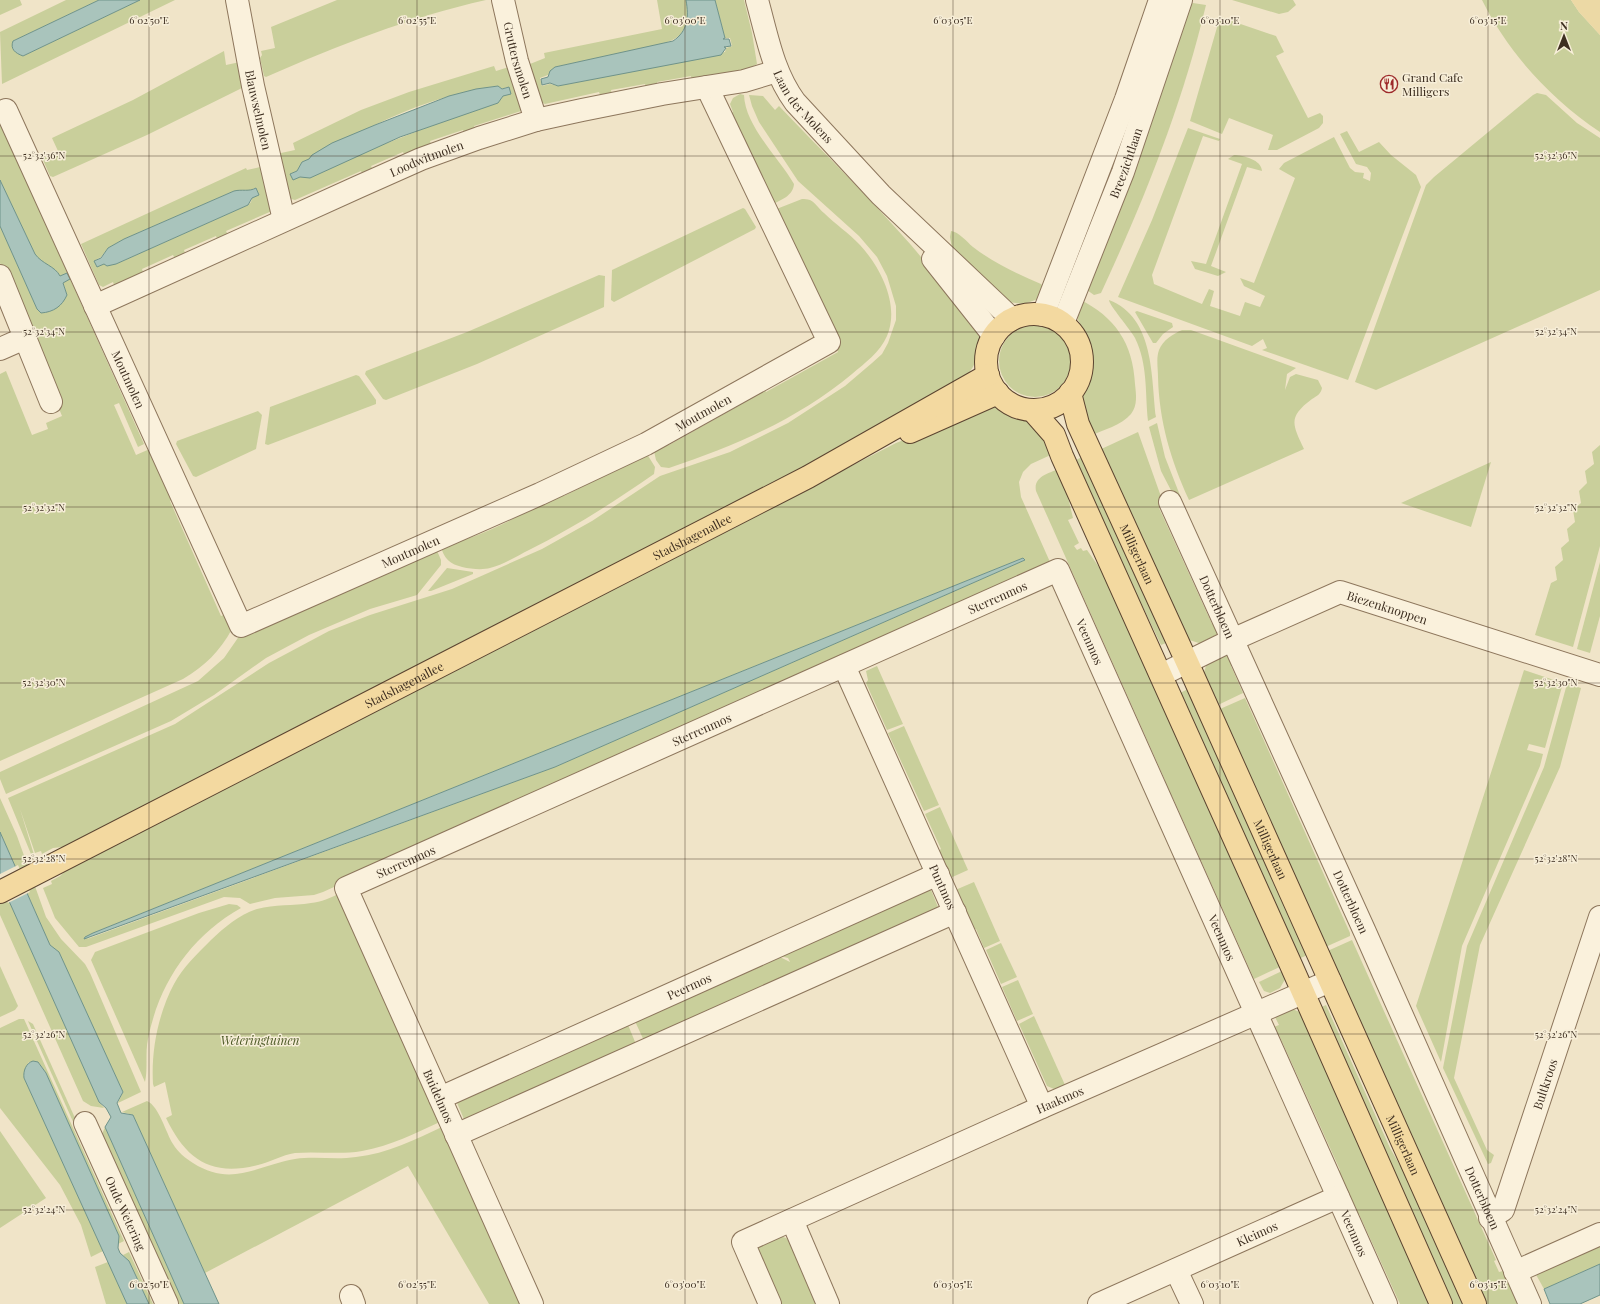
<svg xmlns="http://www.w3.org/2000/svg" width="1600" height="1304" font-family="'Playfair Display',serif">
	<rect width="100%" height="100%" fill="#f0e4c8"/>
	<g fill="#c9cf9b" fill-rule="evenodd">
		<polygon points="0,0 20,0 22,5 0,15"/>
		<polygon points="66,0 99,0 13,41 23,56 140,0 175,0 2,84 0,32"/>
		<path d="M337,0H486C410,17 337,46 266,77L264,76L260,58L262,55L261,51L275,48L271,27Z"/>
		<path d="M657,0H686C691,24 686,37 662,44L555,67L548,75L540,78L542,86L550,84L558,86L725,52L726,48L732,46L730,38H725L715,0H744L752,33L757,64L739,74L692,82L691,76L657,82V88L646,90L645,84L611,90L612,96L601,98L599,92L545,104L541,102L530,64L545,58L544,53L662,29Z"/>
		<polygon points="1232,0 1293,0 1296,5 1288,12 1279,14"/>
		<path d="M1482,0H1571L1579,12L1600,35V132C1550,98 1509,54 1482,0Z"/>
		<path d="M1193,3L1206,5C1182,106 1144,200 1101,293L1094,295L1087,290L1189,5Z"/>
		<polygon points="1220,17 1276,36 1284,52 1276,56 1308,118 1320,113 1323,116 1323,123 1319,128 1277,150 1268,150 1273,135 1229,118 1222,134 1190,121"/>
		<polygon points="224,51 226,65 240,62 242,88 147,135 53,177 50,176 43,160 45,157 58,151 52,138 133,100"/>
		<path d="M494,66L496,71L509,67L521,111L474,126L476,132L465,135L463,130L430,141L432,147L406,158L403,152L371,166L374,172L364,177L361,171L295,200L291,199L279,155L281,153L295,150L293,143L361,110L409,92ZM498,86L501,89L508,87L498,103L441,122L300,177L290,174L297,171L302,162C327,153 350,137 373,126C411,107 457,91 498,86Z"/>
		<polygon points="1537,93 1546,95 1577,123 1600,138 1600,290 1376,390 1355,382 1426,185 1434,177 1533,95"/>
		<path d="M740,94L744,95C745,126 779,158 794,184C793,196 781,200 771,205L728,114L733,112L730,104L733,98Z"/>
		<path d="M749,95L763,96L775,110L779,106C823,152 869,197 911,245C935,273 957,304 979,334C981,349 977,364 967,375L878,430L63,847L53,848L42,854L41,851L35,853L20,809L35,858L33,859L8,798L175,724L269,663L329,631L370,615L452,589L542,549L592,521L660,476L730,452L788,423L845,386L872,363L882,354L888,343L896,320V306L887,276L877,257L859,236L798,181L759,122L752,106Z"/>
		<path d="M0,122L144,444L138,447L119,403L114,405L136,455L152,448L174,498L170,501L221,616L226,614L232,629C220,651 205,666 183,679L0,761V374L6,371L32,435L48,429L46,423L62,416L0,263V226L37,309L41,313L51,311L67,295L63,282L67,273L60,276L39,260L35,254L0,180Z"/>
		<polygon points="1188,128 1220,139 1219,141 1203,136 1152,275 1154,284 1202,304 1209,289 1214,291 1210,306 1240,316 1245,302 1260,307 1265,296 1244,286 1240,278 1254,283 1295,178 1279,169 1284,163 1334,137 1350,168 1355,172 1364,173 1363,178 1370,181 1371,173 1367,167 1356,164 1340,134 1347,131 1359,152 1379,142 1391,155 1416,175 1421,187 1348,380 1262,350 1267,348 1263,339 1252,346 1118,297 1152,220"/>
		<path d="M1234,155C1243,155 1262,160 1262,171L1247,167L1211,266L1226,272L1218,276L1195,269L1191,261L1206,264L1242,164L1228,159Z"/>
		<path d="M260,167L272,211L226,231L229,237L218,242L216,236L184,250L186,256L176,261L173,255L142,269L144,275L115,288L113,282L103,287L99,285L81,244L246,168L247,170ZM256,188L259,195L252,198L251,202L248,205L116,264H104L94,261L101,257L108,248L124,239L234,191H249Z"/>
		<path d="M802,199C805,199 807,199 810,200C816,203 819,209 824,213C835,224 849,233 860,245C881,268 900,305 887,336C880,352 865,363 852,374C798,419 735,446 669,468L661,467L656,460L653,447L669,445L738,406L737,401L763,386L766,392L838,352L774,210Z"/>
		<polygon points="743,208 745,209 756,227 755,229 614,302 611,300 612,270"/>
		<path d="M951,231C959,232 966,241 973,247C994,263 1017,274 1041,284L1043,286L1038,299L1024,304L1008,302L952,248L950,237Z"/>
		<polygon points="599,275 605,276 604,307 477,364 386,400 383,399 365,374 366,371 467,332"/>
		<path d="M1079,299C1115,317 1133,343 1135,384C1136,394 1138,405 1131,414C1122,425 1103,430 1090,436L1081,401L1091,372L1092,354L1086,334L1078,320L1076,313Z"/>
		<path d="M1109,300C1155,318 1151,377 1156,417L1148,421C1145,393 1148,364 1135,338C1131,330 1109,305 1109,300Z"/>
		<polygon points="1137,311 1172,323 1173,327 1163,334 1156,343 1153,343 1135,312"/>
		<circle cx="1035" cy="361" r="36"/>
		<path d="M1182,330H1191L1296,368L1287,374L1285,390L1290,377L1296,374L1318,380L1322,388C1321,394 1317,396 1312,399C1288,417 1292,424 1304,449L1189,500C1171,461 1159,421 1158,377C1158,368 1156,358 1159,350C1163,340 1173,334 1182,330Z"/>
		<polygon points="356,375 359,376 376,400 376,404 268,445 265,444 270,407"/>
		<path d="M995,404L1028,418L1055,453L1031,464L1023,472L1019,482L1021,497L1050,562L323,892L314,895L275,898L250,904L240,898L224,897L86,947H79L55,918L43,888L52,884L51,881L60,876L66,870L896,443ZM1023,558L1025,560L555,767L87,939L93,933Z"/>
		<polygon points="258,411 262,415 256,449 196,477 193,476 176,444 177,441"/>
		<polygon points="1157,423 1165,457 1181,498 1176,500 1161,471 1149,427"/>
		<polygon points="1138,432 1164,505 1159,508 1212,624 1217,622 1217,634 1202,644 1183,638 1097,451"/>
		<polygon points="1600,445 1600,546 1573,647 1535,635 1551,583 1557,580 1555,567 1563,560 1561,548 1569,541 1567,529 1575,522 1573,510 1581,503 1579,491 1587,483 1585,471 1594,464 1592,452"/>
		<path d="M647,454L655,467L654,474C614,502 573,528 529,550C517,556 503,565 490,568C480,571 456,568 449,561C444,557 442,550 440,545C481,539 525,513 561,492L564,496Z"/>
		<polygon points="1088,454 1171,641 1161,645 1141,603 1101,532 1070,463"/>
		<polygon points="1491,462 1471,527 1401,503"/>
		<path d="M1061,468L1073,518L1068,520L1079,543L1074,546L1077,550L1081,548L1083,551L1087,550L1120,597L1284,965L1254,979L1172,796L1161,783L1165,780L1036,491C1033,476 1050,473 1061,468Z"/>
		<polygon points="435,546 441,560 441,565 417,595 370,609 309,635 266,658 214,695 171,721 6,794 0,779 0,772 198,681 224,658 242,632"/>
		<polygon points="1600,562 1600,616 1590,653 1577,649"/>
		<polygon points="447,568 473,572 473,574 431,591 428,591"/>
		<polygon points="1227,654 1235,663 1231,666 1243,693 1218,705 1202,678 1209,657"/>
		<polygon points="877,666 903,724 887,730 866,683 868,680 866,671"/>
		<polygon points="1524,670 1563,683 1545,748 1529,744 1527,750 1543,754 1540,766 1462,946 1441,1062 1416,1006"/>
		<polygon points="1567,684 1581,688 1560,767 1480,945 1454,1078 1487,1150 1494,1155 1491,1163 1488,1164 1443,1068 1467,946 1544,767"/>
		<polygon points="1192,687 1312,953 1294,961 1174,696"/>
		<polygon points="1245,698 1350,933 1350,936 1321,949 1220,709"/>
		<polygon points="904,726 939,805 924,811 888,733"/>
		<polygon points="0,798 17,836 46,917 61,939 85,964 90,973 141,1092 118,1103 123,1092 59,953 50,945 0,832"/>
		<polygon points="940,807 968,870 948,879 937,852 941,849 925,814"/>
		<polygon points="0,881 99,1102 104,1108 91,1106 83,1101 0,915"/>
		<polygon points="974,882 1000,941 984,948 976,929 972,930 953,891"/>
		<polygon points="929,885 940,912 646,1045 633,1017 743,968 746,973 755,969 760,964 780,957 790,962 788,958 780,956"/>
		<path d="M340,893L442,1121C416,1133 390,1146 362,1151C340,1155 318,1151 295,1153C282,1155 270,1162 258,1165C210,1177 186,1159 166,1118L172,1115L165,1082L154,1087L153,1084C151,1051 158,1014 174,984C183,967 198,953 211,940C225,927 239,915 257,909C275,904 293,906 311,903C321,902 331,898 340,893Z"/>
		<path d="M229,904L237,905L241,908C191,936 159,983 148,1039C145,1053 148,1069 145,1082L91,960L95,952L199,913Z"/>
		<polygon points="1352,940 1496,1260 1494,1261 1499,1272 1507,1270 1522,1304 1480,1304 1323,953"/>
		<polygon points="1001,943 1017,977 1001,984 986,950"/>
		<polygon points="0,966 18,1006 15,1010 0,1017"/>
		<polygon points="1284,970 1287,976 1280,988 1270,993 1264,991 1259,982"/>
		<polygon points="1018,980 1033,1014 1017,1021 1002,987"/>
		<polygon points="1326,1005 1390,1148 1429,1216 1469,1304 1447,1304 1315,1010"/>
		<polygon points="1288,1007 1304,1014 1436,1304 1400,1304 1359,1214 1355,1216 1335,1173 1340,1170 1279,1035 1274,1037 1271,1028 1279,1025 1274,1015"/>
		<polygon points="1034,1016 1065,1085 1054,1089 1047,1086 1019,1024"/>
		<polygon points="19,1019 24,1019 124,1241 118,1244 119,1236 46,1073 38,1062 29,1062 24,1072 24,1078 103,1251 91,1257 81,1225 60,1185 0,1108 0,1028"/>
		<polygon points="626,1020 638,1049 466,1124 455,1098"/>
		<polygon points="28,1021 33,1024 129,1239 126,1240"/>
		<path d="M147,1101C159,1106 166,1133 173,1144C178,1152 185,1158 193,1163C232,1188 258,1165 295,1159C315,1156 336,1160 356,1157C387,1154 416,1139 444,1126L524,1304H489L408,1166L205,1273L133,1115L122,1112Z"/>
		<polygon points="105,1127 184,1304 174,1304 100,1139"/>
		<polygon points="0,1131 46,1198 0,1228"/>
		<polygon points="780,1236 786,1238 791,1243 819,1304 775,1304 754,1249"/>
		<polygon points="1600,1242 1600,1264 1544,1289 1534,1271"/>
		<polygon points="129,1252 153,1304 149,1304 129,1261 123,1255"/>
		<polygon points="108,1262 127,1304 106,1304 95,1267"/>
	</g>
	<polygon fill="#ecd9a5" points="1571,0 1600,0 1600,35 1579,12"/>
	<g fill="#a9c4bc" stroke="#6f938a">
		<path d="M99,0H140L23,56C15,53 10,49 13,41Z"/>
		<path d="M686,0H715L725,38L723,39H729L731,46L724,47L726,48L721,55L558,86L550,83L542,85L541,79L548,77L550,71L555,67L673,41C688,31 689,17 686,0Z"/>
		<polygon points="498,86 502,89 509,87 511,94 503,96 498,103 400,137 310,178 300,177 293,180 290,174 297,171 302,162 309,159 312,155 332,143 375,125 449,96 476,89"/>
		<path d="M0,180L35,254C42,264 55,266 60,276L67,273L70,279L63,283L67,295C62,306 54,312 41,313L37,309L0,226Z"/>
		<path d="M256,188L259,195L252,198L248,205L116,264L107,266L104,264L97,267L94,261L101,258L108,248L124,239L234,191C242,189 249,192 256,188Z"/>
		<polygon points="1023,558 1025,560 555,767 84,939 85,937 93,933"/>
		<polygon points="0,832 50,945 59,952 123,1092 117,1103 121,1113 133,1115 219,1304 184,1304 105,1127 111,1117 106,1108 99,1102 0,881"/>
		<path d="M33,1061L38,1062L46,1073L119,1236L118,1248L120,1253L129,1261L149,1304H127L24,1078C23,1071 26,1063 33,1061Z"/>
		<polygon points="1600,1264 1600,1295 1580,1304 1550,1304 1544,1289"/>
	</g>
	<polygon fill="#f0e4c8" points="18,865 30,892 8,903 0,886 0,874"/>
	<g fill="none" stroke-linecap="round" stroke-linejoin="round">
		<defs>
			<g id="minor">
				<path id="s1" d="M237,0L253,86L284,220"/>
				<path id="s2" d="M503,0L517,61L536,120"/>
				<path id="s3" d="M757,0C767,36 773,72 795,102L881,195L1012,319"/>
				<path id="s4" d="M6,110L241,626L540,494L646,444L829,342L707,87"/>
				<polyline points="933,259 994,336"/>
				<polyline points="0,276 51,402"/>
				<path id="s5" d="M95,306L358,187L421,159L479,138L536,120L582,110L662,94L744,81L777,71"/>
				<polyline points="1043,315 1126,99 1160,0"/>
				<path id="s6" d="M1063,323L1123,172L1181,0"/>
				<polyline points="0,349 25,338"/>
				<path id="s7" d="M1170,502L1365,932L1530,1304"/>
				<path id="s8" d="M844,666L1042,1107"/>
				<path id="s9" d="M1161,675L1232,640L1340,592L1600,675"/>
				<path id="s10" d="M440,1098L938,874"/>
				<path id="s11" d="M85,1123L167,1304"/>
				<polyline points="456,1135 955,912"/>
				<path id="s12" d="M1490,1218L1503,1210L1600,917"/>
				<polyline points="792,1220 828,1304"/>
				<polyline points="1176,1270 1192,1304"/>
				<polyline points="1515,1272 1600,1234"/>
				<polyline points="351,1296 354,1304"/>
				<path id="s13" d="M532,1304L346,888L1058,570L1386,1304"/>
				<path id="s14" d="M770,1304L743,1242L1042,1107L1330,981"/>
				<path id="s15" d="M1099,1304L1338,1197"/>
			</g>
			<g id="major">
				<circle cx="1034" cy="362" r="48"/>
				<path id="s16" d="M1070,393L1078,424L1187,662L1475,1304"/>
				<polyline points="1032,410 1054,435 1062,456 1291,965 1441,1304"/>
				<polyline points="910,432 998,393"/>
				<path id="s17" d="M0,892L808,477L988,375"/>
			</g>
		</defs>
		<use href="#minor" stroke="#8d765c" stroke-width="24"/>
		<use href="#major" stroke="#5b4430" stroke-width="24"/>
		<use href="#minor" stroke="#faf1dc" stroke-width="22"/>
		<use href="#major" stroke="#f3d9a0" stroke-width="22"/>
	</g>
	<path fill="none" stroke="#3d2e20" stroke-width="1" stroke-opacity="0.45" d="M149,0V1304M417,0V1304M685,0V1304M953,0V1304M1220,0V1304M1488,0V1304M0,156H1600M0,332H1600M0,507H1600M0,683H1600M0,859H1600M0,1034H1600M0,1210H1600"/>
	<defs>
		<symbol id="restaurant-ring" viewBox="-11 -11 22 22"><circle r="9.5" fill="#f7eed8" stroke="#9e2a2b" stroke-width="1.5"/><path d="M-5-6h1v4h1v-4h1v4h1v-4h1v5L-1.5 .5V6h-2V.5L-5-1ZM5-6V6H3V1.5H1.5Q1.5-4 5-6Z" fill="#9e2a2b"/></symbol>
	</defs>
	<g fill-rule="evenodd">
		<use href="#restaurant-ring" x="1379" y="74" width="20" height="20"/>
	</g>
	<g text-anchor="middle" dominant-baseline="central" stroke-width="3" stroke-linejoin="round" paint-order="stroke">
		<g font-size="12" fill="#3d2e20" stroke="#f7eed8">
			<text stroke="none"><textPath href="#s2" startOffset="62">Gruttersmolen</textPath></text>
			<text stroke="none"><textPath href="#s3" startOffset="118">Laan der Molens</textPath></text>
			<text stroke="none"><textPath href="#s1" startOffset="112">Blauwselmolen</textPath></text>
			<text stroke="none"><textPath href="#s5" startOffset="363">Loodwitmolen</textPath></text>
			<text stroke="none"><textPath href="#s6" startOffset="172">Breezichtlaan</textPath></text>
			<text stroke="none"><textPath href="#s4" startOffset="296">Moutmolen</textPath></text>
			<text stroke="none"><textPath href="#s4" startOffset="1076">Moutmolen</textPath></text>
			<text stroke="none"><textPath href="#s17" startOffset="778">Stadshagenallee</textPath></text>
			<text stroke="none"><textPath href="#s4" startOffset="752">Moutmolen</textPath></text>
			<text stroke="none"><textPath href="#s16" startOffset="175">Milligerlaan</textPath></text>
			<text stroke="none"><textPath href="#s13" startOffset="1169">Sterrenmos</textPath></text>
			<text stroke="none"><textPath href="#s7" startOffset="115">Dotterbloem</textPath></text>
			<text stroke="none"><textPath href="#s9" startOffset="247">Biezenknoppen</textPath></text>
			<text stroke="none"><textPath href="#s13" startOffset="1314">Veenmos</textPath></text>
			<text stroke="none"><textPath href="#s17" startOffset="454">Stadshagenallee</textPath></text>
			<text stroke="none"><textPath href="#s13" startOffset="845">Sterrenmos</textPath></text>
			<text stroke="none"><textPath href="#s16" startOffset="499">Milligerlaan</textPath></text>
			<text stroke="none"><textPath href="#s13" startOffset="521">Sterrenmos</textPath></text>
			<text stroke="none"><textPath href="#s8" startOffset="242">Puntmos</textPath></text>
			<text stroke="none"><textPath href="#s7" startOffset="439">Dotterbloem</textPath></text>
			<text stroke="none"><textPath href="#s13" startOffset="1638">Veenmos</textPath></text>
			<text stroke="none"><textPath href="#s10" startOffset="273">Peermos</textPath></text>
			<text stroke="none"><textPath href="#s12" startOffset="148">Bultkroos</textPath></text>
			<text transform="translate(439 1096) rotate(66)">Buidelmos</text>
			<text stroke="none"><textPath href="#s14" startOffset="415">Haakmos</textPath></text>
			<text stroke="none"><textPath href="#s16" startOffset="823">Milligerlaan</textPath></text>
			<text stroke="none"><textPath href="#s7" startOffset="763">Dotterbloem</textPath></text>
			<text stroke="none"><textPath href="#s11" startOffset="99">Oude Wetering</textPath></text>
			<text stroke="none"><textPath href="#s15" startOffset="173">Kleimos</textPath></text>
			<text stroke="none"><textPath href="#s13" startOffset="1962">Veenmos</textPath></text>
		</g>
		<g font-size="12" fill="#3d2e20" stroke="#f7eed8" text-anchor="start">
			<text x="1402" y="77">Grand Cafe<tspan x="1402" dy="14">Milligers</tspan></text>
		</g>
		<g font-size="12" font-style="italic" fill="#4d5a26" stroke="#f7eed8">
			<text x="260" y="1040">Weteringtuinen</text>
		</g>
	</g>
	<g font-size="10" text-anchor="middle" fill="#3d2e20" stroke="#f7eed8" stroke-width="3" stroke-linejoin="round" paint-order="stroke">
		<text x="149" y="24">6°02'50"E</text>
		<text x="417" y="24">6°02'55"E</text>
		<text x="685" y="24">6°03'00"E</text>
		<text x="953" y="24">6°03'05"E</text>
		<text x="1220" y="24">6°03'10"E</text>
		<text x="1488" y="24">6°03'15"E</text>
		<text x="44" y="159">52°32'36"N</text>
		<text x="1556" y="159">52°32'36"N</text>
		<text x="44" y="335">52°32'34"N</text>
		<text x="1556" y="335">52°32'34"N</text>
		<text x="44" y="511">52°32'32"N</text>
		<text x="1556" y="511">52°32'32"N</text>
		<text x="44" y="686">52°32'30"N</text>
		<text x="1556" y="686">52°32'30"N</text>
		<text x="44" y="862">52°32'28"N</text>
		<text x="1556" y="862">52°32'28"N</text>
		<text x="44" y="1038">52°32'26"N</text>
		<text x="1556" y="1038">52°32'26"N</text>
		<text x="44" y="1213">52°32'24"N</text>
		<text x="1556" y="1213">52°32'24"N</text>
		<text x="149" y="1288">6°02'50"E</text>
		<text x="417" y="1288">6°02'55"E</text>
		<text x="685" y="1288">6°03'00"E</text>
		<text x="953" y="1288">6°03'05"E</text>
		<text x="1220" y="1288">6°03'10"E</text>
		<text x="1488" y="1288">6°03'15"E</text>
	</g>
	<g transform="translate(1564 36)" stroke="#f7eed8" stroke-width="3" paint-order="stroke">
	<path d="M0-3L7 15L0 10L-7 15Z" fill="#3d2e20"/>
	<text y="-6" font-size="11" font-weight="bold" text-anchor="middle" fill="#3d2e20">N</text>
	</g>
</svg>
